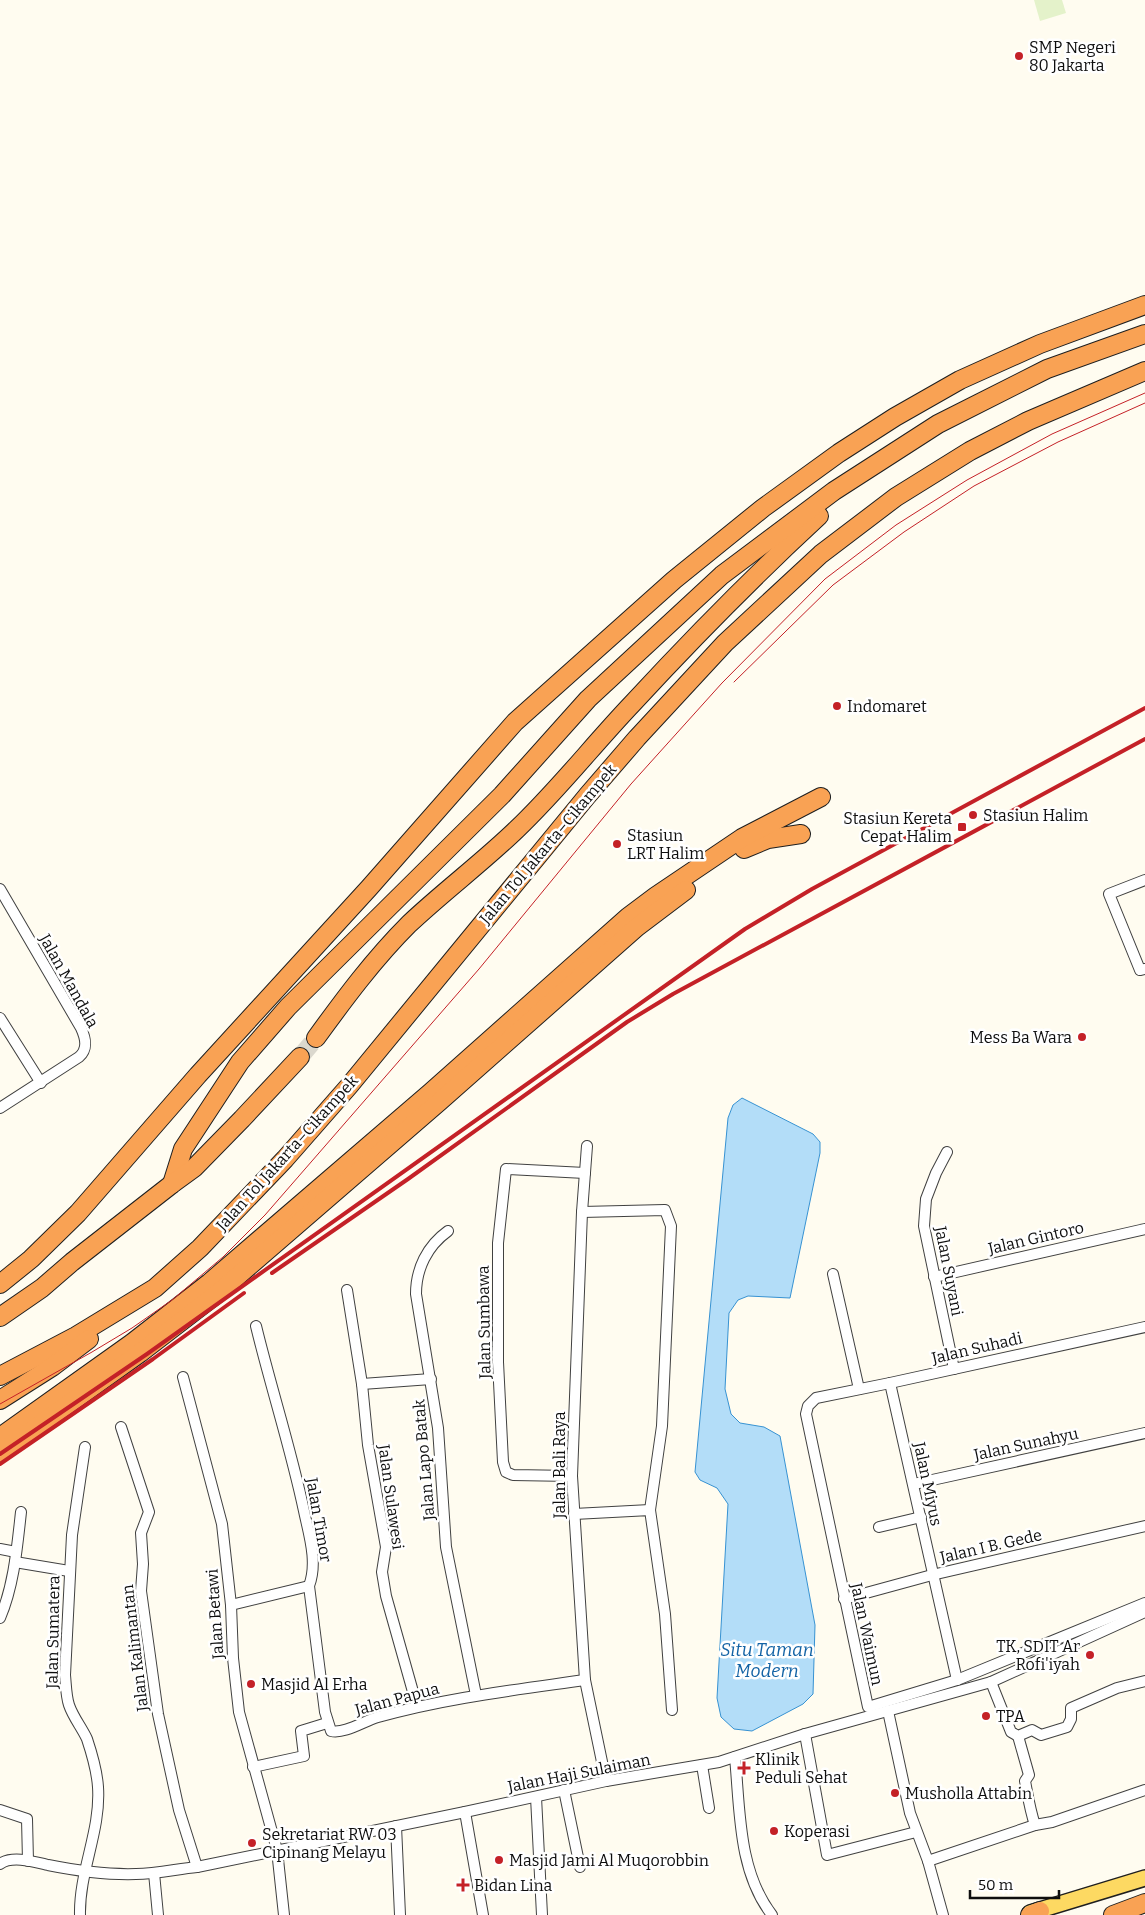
<svg xmlns="http://www.w3.org/2000/svg" width="1145" height="1915" font-family="Bitter,serif">
	<rect width="100%" height="100%" fill="#fffcf0"/>
	<polygon fill="#e4f2ca" points="1034,0 1062,0 1066,13 1040,21"/>
	<polygon fill="#b3ddf8" stroke="#3792d2" points="742,1098 813,1134 820,1142 820,1153 790,1298 748,1296 738,1300 729,1313 725,1389 731,1414 740,1423 764,1427 780,1436 815,1625 813,1694 803,1704 752,1731 734,1729 721,1717 717,1698 728,1504 717,1488 700,1480 695,1472 728,1118 733,1105"/>
	<g fill="none" stroke-linecap="round" stroke-linejoin="round">
		<polyline stroke="#dbd8ce" stroke-width="18" stroke-dasharray="18 9" stroke-linecap="butt" points="300,1057 316,1038"/>
		<defs>
			<g id="street">
				<polyline points="1145,880 1109,894 1140,970 1145,969"/>
				<path d="M0,889L81,1028C86,1039 88,1049 79,1057L0,1108"/>
				<polyline points="0,1018 41,1083"/>
				<polyline points="587,1146 582,1212 572,1476 585,1680 606,1781"/>
				<polyline points="947,1152 936,1173 926,1199 924,1226 954,1369"/>
				<polyline points="582,1212 665,1210 671,1226 662,1426 650,1510"/>
				<path d="M448,1231C427,1246 416,1269 416,1294L438,1428L446,1547L476,1695"/>
				<polyline points="833,1274 859,1389"/>
				<polyline points="934,1277 1145,1229"/>
				<polyline points="347,1290 362,1384 368,1445 386,1547 382,1572 386,1596 417,1706"/>
				<path d="M256,1326C271,1388 291,1449 304,1511C309,1535 318,1562 309,1586L325,1712L331,1731C345,1734 364,1721 378,1717C445,1698 515,1690 585,1680"/>
				<polyline points="1145,1327 890,1383 816,1398 808,1406 806,1414 868,1707 957,1680 1145,1603"/>
				<polyline points="183,1377 222,1524 231,1605 233,1658 239,1712 277,1850 284,1915"/>
				<path d="M890,1383C913,1482 934,1581 957,1680"/>
				<polyline points="362,1384 431,1379"/>
				<polyline points="121,1427 149,1512 141,1533 143,1564 141,1591 158,1714 179,1810 197,1867"/>
				<polyline points="572,1476 513,1475 506,1472 503,1462 498,1362 498,1243 506,1169 585,1173"/>
				<polyline points="914,1484 1145,1433"/>
				<polyline points="574,1514 650,1510 665,1614 672,1710"/>
				<polyline points="879,1527 921,1517"/>
				<polyline points="0,1549 16,1552"/>
				<polyline points="15,1562 69,1571"/>
				<polyline points="844,1599 932,1575 1145,1526"/>
				<polyline points="231,1605 309,1586"/>
				<path d="M0,1618C14,1585 17,1548 21,1512"/>
				<polyline points="991,1682 1011,1732 1018,1736 1032,1730 1041,1735 1067,1727 1071,1719 1071,1708 1117,1688 1145,1681"/>
				<polyline points="888,1711 910,1813 928,1861 943,1915"/>
				<polyline points="805,1734 827,1855 916,1832"/>
				<path d="M1018,1736L1029,1775L1025,1781C1028,1797 1030,1810 1035,1825"/>
				<path d="M735,1757C740,1810 738,1871 772,1915"/>
				<polyline points="702,1765 709,1808"/>
				<polyline points="253,1767 304,1756 301,1731 327,1723"/>
				<polyline points="564,1790 580,1867"/>
				<polyline points="536,1797 542,1915"/>
				<polyline points="0,1810 27,1819 28,1861"/>
				<polyline points="465,1812 483,1915"/>
				<polyline points="396,1826 400,1915"/>
				<polyline points="928,1861 1035,1825 1052,1822 1145,1790"/>
				<path d="M0,1864C12,1855 35,1862 48,1865C78,1871 106,1875 136,1874C156,1874 177,1869 197,1867L465,1812L606,1781L719,1762L805,1734L991,1682L1145,1612"/>
				<polyline points="154,1873 158,1915"/>
				<path d="M80,1915C79,1871 101,1831 98,1787C97,1772 92,1754 87,1739C82,1728 73,1717 69,1705C66,1696 66,1685 65,1675L72,1535L85,1447"/>
			</g>
			<polyline id="primary" points="1030,1913 1145,1878"/>
			<g id="highway">
				<polyline points="744,849 768,839 801,834"/>
				<path d="M316,1038C345,998 374,959 409,924C444,891 483,862 517,829C558,790 593,745 632,704C692,639 754,576 819,516"/>
				<polyline points="172,1184 183,1149 240,1062 288,1007 502,795 588,699 722,575 834,491 938,424 1047,369 1145,334"/>
				<polyline points="0,1284 31,1259 78,1213 198,1075 369,888 515,722 674,580 763,508 839,453 895,417 960,380 1040,344 1145,305"/>
				<polyline points="0,1317 42,1288 72,1262 172,1184 194,1168 242,1119 300,1057"/>
				<polyline points="0,1376 76,1336 155,1288 200,1248 285,1159 349,1086 587,796 637,738 725,643 821,554 896,497 970,451 1028,421 1145,371"/>
				<polyline points="0,1400 52,1367 89,1339"/>
				<polyline points="0,1437 132,1343 209,1283 431,1092 628,917 656,896 742,838 821,797"/>
				<polyline points="0,1453 140,1353 218,1293 439,1102 637,927 686,890"/>
				<polyline points="1030,1915 1040,1911"/>
				<polyline points="1113,1915 1145,1903"/>
			</g>
		</defs>
		<use href="#street" stroke="#414141" stroke-width="12"/>
		<use href="#primary" stroke="#1f1f1f" stroke-width="18"/>
		<use href="#highway" stroke="#1f1f1f" stroke-width="20"/>
		<use href="#street" stroke="#fff" stroke-width="10"/>
		<use href="#primary" stroke="#fdd962" stroke-width="15"/>
		<use href="#highway" stroke="#f9a254" stroke-width="18"/>
		<g stroke="#c42127" stroke-width="1">
			<polyline points="734,682 833,585 904,532 974,486 1058,442 1145,403"/>
			<polyline points="0,1404 92,1352 132,1328 172,1300 223,1257 265,1215 479,969 631,784 722,683 825,579 896,525 967,480 1052,434 1145,393"/>
		</g>
		<g stroke="#c42127" stroke-width="4">
			<polyline points="272,1273 408,1179 627,1022 673,994 1145,739"/>
			<polyline points="0,1454 147,1354 745,929 812,889 1145,708"/>
			<polyline points="0,1464 153,1359 244,1293"/>
		</g>
	</g>
	<g fill="#c42127" stroke="#fff" stroke-width="2">
		<circle cx="1019" cy="56" r="5"/>
		<circle cx="837" cy="706" r="5"/>
		<circle cx="973" cy="815" r="5"/>
		<rect x="957" y="822" width="10" height="10" rx="2.5"/>
		<circle cx="617" cy="844" r="5"/>
		<circle cx="1082" cy="1037" r="5"/>
		<circle cx="1090" cy="1655" r="5"/>
		<circle cx="251" cy="1684" r="5"/>
		<circle cx="986" cy="1716" r="5"/>
		<path d="M741.5 1760.5h5v5h5v5h-5v5h-5v-5h-5v-5h5z"/>
		<circle cx="895" cy="1793" r="5"/>
		<circle cx="774" cy="1831" r="5"/>
		<circle cx="252" cy="1843" r="5"/>
		<circle cx="499" cy="1860" r="5"/>
		<path d="M460.5 1877.5h5v5h5v5h-5v5h-5v-5h-5v-5h5z"/>
	</g>
	<g text-anchor="middle" dominant-baseline="central" stroke-width="5" stroke-linejoin="round" paint-order="stroke">
		<g font-size="16" fill="#0e0e0e" stroke="#fff" text-anchor="start">
			<text x="1029" y="47">SMP Negeri<tspan x="1029" dy="18">80 Jakarta</tspan></text>
			<text x="847" y="706">Indomaret</text>
			<text x="983" y="815">Stasiun Halim</text>
			<text x="952" y="818" text-anchor="end">Stasiun Kereta<tspan x="952" dy="18">Cepat Halim</tspan></text>
			<text x="627" y="835">Stasiun<tspan x="627" dy="18">LRT Halim</tspan></text>
			<text x="1072" y="1037" text-anchor="end">Mess Ba Wara</text>
			<text x="1080" y="1646" text-anchor="end">TK, SDIT Ar<tspan x="1080" dy="18">Rofi'iyah</tspan></text>
			<text x="261" y="1684">Masjid Al Erha</text>
			<text x="996" y="1716">TPA</text>
			<text x="755" y="1759">Klinik<tspan x="755" dy="18">Peduli Sehat</tspan></text>
			<text x="905" y="1793">Musholla Attabin</text>
			<text x="784" y="1831">Koperasi</text>
			<text x="262" y="1834">Sekretariat RW 03<tspan x="262" dy="18">Cipinang Melayu</tspan></text>
			<text x="509" y="1860">Masjid Jami Al Muqorobbin</text>
			<text x="474" y="1885">Bidan Lina</text>
		</g>
		<g font-size="16" fill="#0e0e0e" stroke="#fff">
			<text transform="translate(548 844) rotate(-50)">Jalan Tol Jakarta–Cikampek</text>
			<text transform="translate(69 981) rotate(61)">Jalan Mandala</text>
			<text transform="translate(287 1153) rotate(-48)">Jalan Tol Jakarta–Cikampek</text>
			<text transform="translate(1036 1238) rotate(-13)">Jalan Gintoro</text>
			<text transform="translate(949 1271) rotate(79)">Jalan Suyani</text>
			<text transform="translate(484 1322) rotate(-91)">Jalan Sumbawa</text>
			<text transform="translate(977 1348) rotate(-13)">Jalan Suhadi</text>
			<text transform="translate(1026 1444) rotate(-12)">Jalan Sunahyu</text>
			<text transform="translate(424 1460) rotate(-95)">Jalan Lapo Batak</text>
			<text transform="translate(559 1465) rotate(-90)">Jalan Bali Raya</text>
			<text transform="translate(928 1484) rotate(78)">Jalan Miyus</text>
			<text transform="translate(391 1497) rotate(82)">Jalan Sulawesi</text>
			<text transform="translate(319 1520) rotate(80)">Jalan Timor</text>
			<text transform="translate(991 1546) rotate(-13)">Jalan I B. Gede</text>
			<text transform="translate(215 1614) rotate(-94)">Jalan Betawi</text>
			<text transform="translate(53 1632) rotate(-89)">Jalan Sumatera</text>
			<text transform="translate(867 1634) rotate(78)">Jalan Waimun</text>
			<text transform="translate(135 1648) rotate(-97)">Jalan Kalimantan</text>
			<text transform="translate(397 1699) rotate(-15)">Jalan Papua</text>
			<text transform="translate(579 1773) rotate(-11)">Jalan Haji Sulaiman</text>
		</g>
		<g font-size="18" font-style="italic" fill="#1363a5" stroke="#fff">
			<text x="767" y="1650">Situ Taman<tspan x="767" dy="21">Modern</tspan></text>
		</g>
	</g>
	<path d="M970 1890v8h89v-8" fill="none" stroke="#0e0e0e" stroke-width="2.5"/>
	<text x="978" y="1890" font-size="15" fill="#0e0e0e" stroke="#ffffff" stroke-width="4" paint-order="stroke">50 m</text>
</svg>
